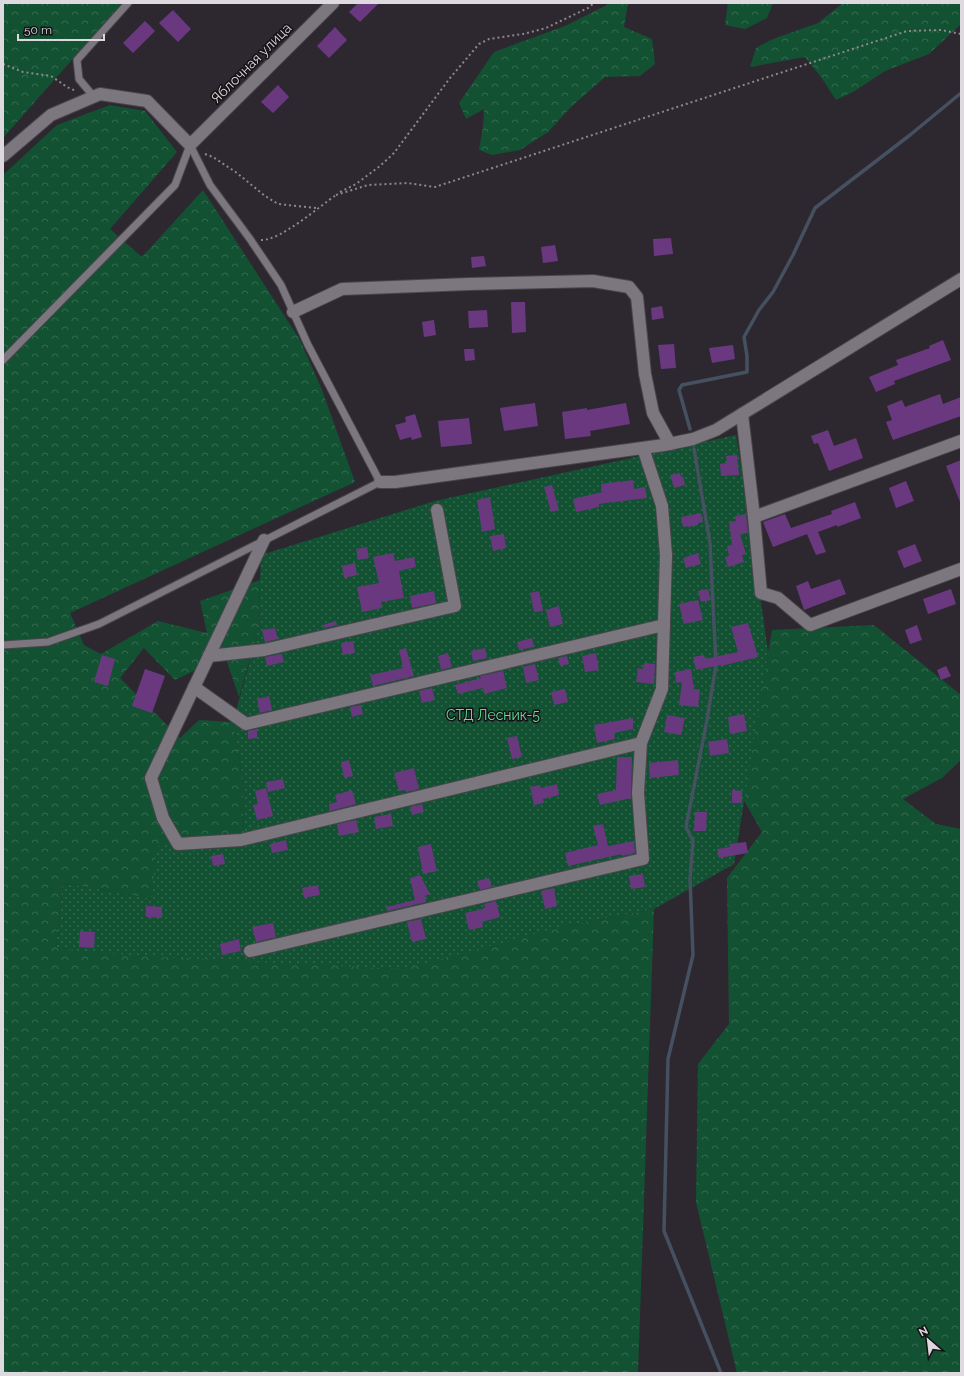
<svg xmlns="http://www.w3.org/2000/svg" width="964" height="1376" font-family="Raleway,sans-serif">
	<defs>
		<pattern id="forest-crowns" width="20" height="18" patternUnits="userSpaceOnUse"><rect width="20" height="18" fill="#125232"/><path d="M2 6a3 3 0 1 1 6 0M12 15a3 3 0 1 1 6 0" fill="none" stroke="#346a4f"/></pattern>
		<pattern id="garden-dots" width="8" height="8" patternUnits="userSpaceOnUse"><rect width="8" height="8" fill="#125232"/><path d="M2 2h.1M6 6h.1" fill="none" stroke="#346a4f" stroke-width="1.8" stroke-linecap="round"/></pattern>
	</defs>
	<rect width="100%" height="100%" fill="#2d2830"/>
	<g fill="url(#forest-crowns)">
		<polygon points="3,3 122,3 3,138"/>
		<polygon points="611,3 628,3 624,27 652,39 655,64 640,76 605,77 571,107 548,132 520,150 492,155 479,150 483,127 484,109 466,119 459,103 494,52 565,26"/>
		<polygon points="728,3 773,3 767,18 745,29 725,25"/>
		<polygon points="843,3 961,3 961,24 929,54 885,71 853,92 836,100 821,77 805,57 750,67 756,48 773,39 818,23"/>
		<polygon points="110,105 145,111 177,152 110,229 142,257 203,190 300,340 322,390 355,482 70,613 84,645 101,654 158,621 207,633 200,601 260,580 258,631 239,697 225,656 175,680 144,648 120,678 180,738 199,720 233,722 242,772 244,834 152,899 63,883 56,948 564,926 654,909 638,1373 3,1373 3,175 57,125"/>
		<polygon points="874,625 961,695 961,760 942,778 903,799 936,824 961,829 961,1373 737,1373 696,1202 698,1064 729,1024 727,878 762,832 742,797 772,630"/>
	</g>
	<polygon fill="url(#garden-dots)" points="736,435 748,509 768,652 734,864 654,909 564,926 404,969 138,956 56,948 63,883 152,899 156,847 244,834 242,772 233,722 258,631 261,555 435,501"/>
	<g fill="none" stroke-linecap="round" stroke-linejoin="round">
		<g stroke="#455061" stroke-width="3.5">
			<polyline points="690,429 679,390 682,385 747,372 747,356 744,337 759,310 773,292 793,255 815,208 910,135 961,93"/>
			<polyline points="694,449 710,543 716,665 707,720 686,827 693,841 690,879 693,955 668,1059 664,1231 721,1373"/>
		</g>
	</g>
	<g fill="#6a387f">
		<polygon points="358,3 379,3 360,22 349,12"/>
		<polygon points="173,10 191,29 178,42 159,23"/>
		<polygon points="145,21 155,31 133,53 123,43"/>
		<polygon points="335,27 347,40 329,58 317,46"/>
		<polygon points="278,85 289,97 273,113 261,102"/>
		<polygon points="671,238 673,254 654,256 653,239"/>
		<polygon points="555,245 558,261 543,263 541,247"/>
		<polygon points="484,256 486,266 472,268 471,257"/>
		<polygon points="511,302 525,302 526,332 512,333"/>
		<polygon points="662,306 664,318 652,320 651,308"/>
		<polygon points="487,310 488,327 469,328 468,311"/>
		<polygon points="434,320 436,335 424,337 422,322"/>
		<polygon points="943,340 951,360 894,381 895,384 876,392 869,377 898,365 896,360 930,348 929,346"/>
		<polygon points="674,344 676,368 661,369 658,345"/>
		<polygon points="733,345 735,359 712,363 709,348"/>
		<polygon points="464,349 474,349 475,360 465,361"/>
		<polygon points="940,394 943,404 961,397 961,416 893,440 886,422 892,420 887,406 902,400 905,407"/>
		<polygon points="535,403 538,426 504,431 500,408"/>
		<polygon points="626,403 630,424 590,431 591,436 565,439 562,412 587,408 587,410"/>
		<polygon points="415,414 422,437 412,440 411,437 400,440 395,425 406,422 405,417"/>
		<polygon points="469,418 472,444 441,447 438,421"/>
		<polygon points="828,430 834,446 856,438 863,458 829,471 818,443 814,444 811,436"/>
		<polygon points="737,455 739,475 721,476 720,464 727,463 726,456"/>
		<polygon points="961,460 961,502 960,502 946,466"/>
		<polygon points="680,473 681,477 683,476 685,485 674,488 670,475"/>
		<polygon points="633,480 634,489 645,487 647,498 599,504 599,507 576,512 573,499 602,492 601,484"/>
		<polygon points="906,481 914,501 896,508 889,488"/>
		<polygon points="552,485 559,510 551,512 544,487"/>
		<polygon points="490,497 495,529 482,532 477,500"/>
		<polygon points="855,502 861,518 837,527 837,525 818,532 826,552 816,555 807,534 773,547 763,522 785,514 791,528 832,514 831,511"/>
		<polygon points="701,513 703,522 698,523 698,525 688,527 688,526 683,527 681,517"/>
		<polygon points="746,514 748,533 740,534 746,554 742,555 744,562 728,567 725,557 729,556 727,546 732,545 729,522 736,521 735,516"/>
		<polygon points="504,534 506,548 493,551 490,536"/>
		<polygon points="915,544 922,561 904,568 897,551"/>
		<polygon points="367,547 369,558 358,560 356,549"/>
		<polygon points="393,553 395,561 414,557 416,567 399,571 404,598 381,602 382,608 362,612 357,587 379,583 373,557"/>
		<polygon points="698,553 701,564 686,568 683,558"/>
		<polygon points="355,563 357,575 344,578 342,566"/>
		<polygon points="840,579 846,594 804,610 796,586 808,581 811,589"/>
		<polygon points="708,589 711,600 701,602 698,591"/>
		<polygon points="951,589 956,604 928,614 923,599"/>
		<polygon points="434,591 436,603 412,608 410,596"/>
		<polygon points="539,591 543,611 534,612 530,593"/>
		<polygon points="698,600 703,620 684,624 679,604"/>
		<polygon points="559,606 563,624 550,627 546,610"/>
		<polygon points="336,621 337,625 324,628 323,625"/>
		<polygon points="748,623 758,657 721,666 721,665 696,670 693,657 704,655 705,659 738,652 731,627"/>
		<polygon points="917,625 922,640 910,644 905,630"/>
		<polygon points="275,628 278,639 265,642 262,630"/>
		<polygon points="532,638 534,647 519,650 517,642"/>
		<polygon points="353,641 355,653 343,655 341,643"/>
		<polygon points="406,648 414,676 373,686 370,675 403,668 399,650"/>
		<polygon points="485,648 487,658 473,661 471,651"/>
		<polygon points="448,653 452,667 441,670 438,656"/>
		<polygon points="596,653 599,670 585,672 582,656"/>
		<polygon points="282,654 284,662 267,666 265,657"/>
		<polygon points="102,655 115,659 108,686 94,682"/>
		<polygon points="567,656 569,664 560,666 558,658"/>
		<polygon points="644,663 655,664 654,684 636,682 638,668 643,669"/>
		<polygon points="535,664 539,680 526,683 523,667"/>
		<polygon points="946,666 951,676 941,680 937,670"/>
		<polygon points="145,669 165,676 152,713 132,706"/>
		<polygon points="691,669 694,689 700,690 698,707 679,705 682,682 676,683 675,672"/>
		<polygon points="503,671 507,688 484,694 483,688 458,694 455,685 481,678 480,676"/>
		<polygon points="432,688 435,700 422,703 419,691"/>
		<polygon points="565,689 568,702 554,705 551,692"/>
		<polygon points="269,696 272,710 260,713 257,699"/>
		<polygon points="361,705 363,714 352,717 350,707"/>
		<polygon points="744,714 747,731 730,734 728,717"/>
		<polygon points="667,715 685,718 681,735 664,732"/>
		<polygon points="633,718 633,729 614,733 615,739 597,743 594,725"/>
		<polygon points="257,729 257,738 248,739 248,731"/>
		<polygon points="517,736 522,757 512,759 507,738"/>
		<polygon points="727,739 729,753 710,756 708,742"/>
		<polygon points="617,757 632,757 631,798 600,805 597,794 616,790"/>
		<polygon points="349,760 353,776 344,778 341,762"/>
		<polygon points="678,760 679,775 650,778 649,763"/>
		<polygon points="414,768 419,789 406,792 406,790 399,791 394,773"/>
		<polygon points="283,779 285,788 268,792 266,782"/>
		<polygon points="557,784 559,795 543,799 544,803 534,805 530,787 540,785 541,788"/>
		<polygon points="266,788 273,816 257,820 253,805 258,804 255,791"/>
		<polygon points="352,790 356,804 330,811 329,804 337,802 335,795"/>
		<polygon points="732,790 742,791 742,803 732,803"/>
		<polygon points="422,804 424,812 412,815 410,807"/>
		<polygon points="695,812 707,812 706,831 694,831"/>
		<polygon points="391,814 393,826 376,829 374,817"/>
		<polygon points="356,820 359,832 339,836 337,824"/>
		<polygon points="603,824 608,846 634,841 635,853 622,856 622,854 568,866 565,853 598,845 593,826"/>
		<polygon points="286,840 288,850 272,853 270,844"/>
		<polygon points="746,842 748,853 719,858 717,849 730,847 729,844"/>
		<polygon points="431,844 437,871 423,874 418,847"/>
		<polygon points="223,854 225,864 213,866 211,856"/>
		<polygon points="643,874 645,887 631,889 629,876"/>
		<polygon points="420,875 430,894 425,896 426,902 387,911 386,907 415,900 410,878"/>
		<polygon points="489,878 492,887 480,890 477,881"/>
		<polygon points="318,885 320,895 304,898 302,888"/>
		<polygon points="554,888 557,906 545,909 541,891"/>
		<polygon points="496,901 500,917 482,922 483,927 469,930 465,913 483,909 483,908 485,908 484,904"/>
		<polygon points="146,906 162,907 162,918 146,917"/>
		<polygon points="421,919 426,939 412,942 407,922"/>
		<polygon points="273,923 276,937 256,942 252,927"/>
		<polygon points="80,931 95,932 94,948 79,947"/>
		<polygon points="239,939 241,951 222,955 220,944"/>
	</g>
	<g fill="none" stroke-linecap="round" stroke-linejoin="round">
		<defs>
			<g id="lane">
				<polyline points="94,97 79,79 77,60 128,3"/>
				<polyline points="3,360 175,185 190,145"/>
				<polyline points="3,645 48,642 99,624 380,482 308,345 281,285 250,239 210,185 190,145"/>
			</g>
			<g id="street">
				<polyline points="3,156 51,115 100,94 147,101 190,145 333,3"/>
				<polyline points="293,312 342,289 469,284 593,281 629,287 637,297 645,374 653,413 670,444"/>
				<polyline points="742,414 754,517 761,593 778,598 810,625 961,569"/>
				<polyline points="380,482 395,482 664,445 693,439 716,430 742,414 961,279"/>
				<polyline points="754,517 961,441"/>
				<polyline points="264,540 151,778 163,818 178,844 241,840 641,743 662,689 666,555 662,506 643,448"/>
				<polyline points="209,656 264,650 455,606 437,510"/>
				<polyline points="194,687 246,724 664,625"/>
				<polyline points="250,951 643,859 638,793 641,743"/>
			</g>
		</defs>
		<use href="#lane" stroke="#49454b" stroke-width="9"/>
		<use href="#street" stroke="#49454b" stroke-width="14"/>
		<g stroke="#8d888e" stroke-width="2" stroke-dasharray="2 3" stroke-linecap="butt">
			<polyline points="3,64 23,72 51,76 67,87 76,91"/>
			<polyline points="205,154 213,157 237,173 265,196 278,204 316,208"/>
			<polyline points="340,192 356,184 380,166 394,153 450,78 479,44 489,39 523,34 546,28 588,8 594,3"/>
			<polyline points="336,195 368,185 407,183 435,187 907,31 941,30 961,34"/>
			<path d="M261,240C280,241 320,206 336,195"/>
		</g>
		<use href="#lane" stroke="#7c767f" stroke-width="7"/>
		<use href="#street" stroke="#7c767f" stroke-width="12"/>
	</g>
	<g text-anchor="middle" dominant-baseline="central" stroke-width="3" stroke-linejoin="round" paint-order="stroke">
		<g font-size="14" fill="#ddd9de" stroke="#141215">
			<text transform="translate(251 63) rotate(-45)">Яблочная улица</text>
		</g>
		<g font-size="14" fill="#5fe19a" stroke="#141215">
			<text x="493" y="715">СТД Лесник-5</text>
		</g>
	</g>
	<rect width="964" height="1376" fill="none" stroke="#ddd9de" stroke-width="8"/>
	<g transform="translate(928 1340) rotate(332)" stroke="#141215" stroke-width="3" paint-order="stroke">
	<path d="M0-3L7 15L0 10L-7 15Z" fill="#ddd9de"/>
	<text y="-6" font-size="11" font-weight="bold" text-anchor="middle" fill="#ddd9de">N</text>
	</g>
	<path d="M18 34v6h86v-6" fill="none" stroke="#ddd9de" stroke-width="2"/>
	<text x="24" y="34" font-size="12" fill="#ddd9de" stroke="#141215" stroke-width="3" paint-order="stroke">50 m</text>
</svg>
